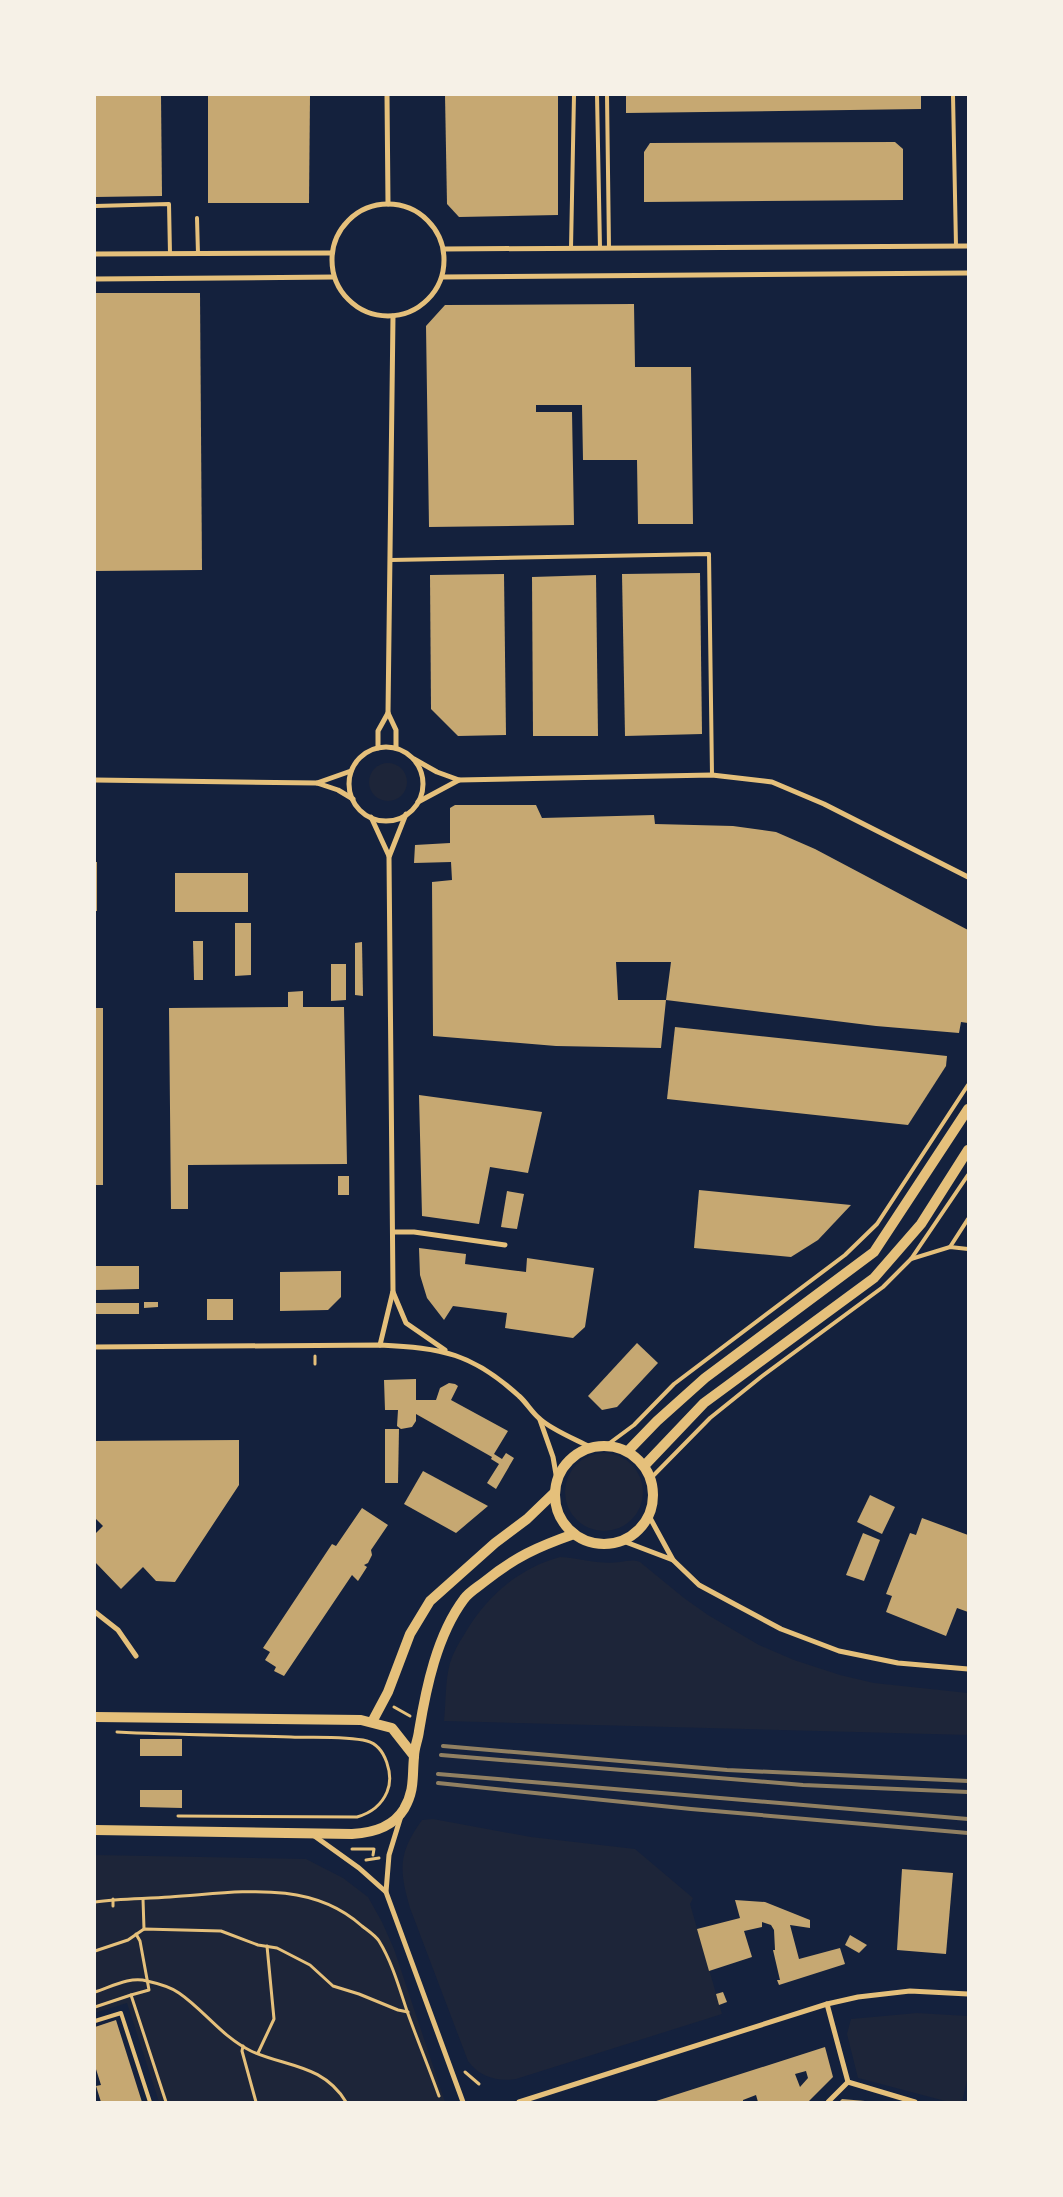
<svg xmlns="http://www.w3.org/2000/svg" width="1063" height="2197" font-family="Manrope,sans-serif">
	<rect width="100%" height="100%" fill="#14213d"/>
	<g fill="#1d2539">
		<circle cx="388" cy="782" r="19"/>
		<circle cx="604" cy="1492" r="39"/>
		<path d="M560,1557C581,1558 599,1565 620,1562C627,1561 633,1559 640,1562L684,1598L708,1615L759,1645L794,1660L840,1675L874,1683L968,1693V1735L444,1721C446,1702 445,1681 450,1663C453,1653 458,1644 464,1635C486,1597 517,1569 560,1557Z"/>
		<path d="M433,1819L531,1837L635,1849L693,1898L690,1904L722,2014L516,2079C498,2082 479,2077 468,2061L410,1908C399,1870 398,1853 422,1820Z"/>
		<polygon points="95,1855 306,1859 343,1878 368,1897 382,1922 394,1949 445,2102 159,2102 127,2003 95,2013"/>
		<polygon points="917,2013 968,2016 968,2076 962,2102 949,2102 858,2078 847,2034 851,2019"/>
	</g>
	<g fill="#c6a872" fill-rule="evenodd">
		<polygon points="95,95 161,95 162,196 95,197"/>
		<polygon points="208,95 310,95 309,203 208,203"/>
		<polygon points="445,95 558,95 558,215 459,217 447,204"/>
		<polygon points="626,95 921,95 921,109 626,113"/>
		<polygon points="895,142 903,149 903,200 644,202 644,152 650,143"/>
		<polygon points="95,293 200,293 202,570 95,571"/>
		<polygon points="634,304 635,367 691,367 693,524 638,524 637,460 583,460 582,405 536,405 536,412 572,412 574,525 429,527 426,326 445,305"/>
		<polygon points="700,573 702,734 625,736 622,574"/>
		<polygon points="504,574 506,735 458,736 431,709 430,575"/>
		<polygon points="596,575 598,736 533,736 532,577"/>
		<polygon points="455,805 536,805 542,818 654,815 655,824 733,826 776,832 815,849 968,930 968,1023 961,1022 959,1033 876,1026 666,1000 671,962 616,962 618,1000 666,1000 661,1048 556,1046 433,1036 432,882 452,880 451,862 414,863 415,845 450,843 450,808"/>
		<rect x="95" y="862" width="2" height="49"/>
		<rect x="175" y="873" width="73" height="39"/>
		<polygon points="235,923 251,923 251,975 235,976"/>
		<polygon points="193,941 203,941 203,980 194,980"/>
		<polygon points="362,942 363,996 355,995 355,943"/>
		<polygon points="331,964 346,964 346,1000 331,1001"/>
		<polygon points="303,991 303,1007 344,1007 347,1164 188,1165 188,1209 171,1209 169,1008 288,1007 288,992"/>
		<rect x="95" y="1008" width="8" height="177"/>
		<polygon points="675,1027 947,1056 946,1066 908,1125 667,1099"/>
		<polygon points="419,1095 542,1112 528,1173 490,1167 479,1224 422,1216"/>
		<rect x="338" y="1176" width="11" height="19"/>
		<polygon points="699,1190 851,1205 818,1240 791,1257 694,1248"/>
		<polygon points="507,1191 524,1194 517,1229 501,1227"/>
		<polygon points="419,1248 466,1254 465,1264 526,1272 527,1258 594,1268 585,1327 573,1338 505,1328 507,1313 453,1306 444,1320 427,1298 420,1275"/>
		<polygon points="95,1266 139,1266 139,1289 95,1290"/>
		<polygon points="341,1271 341,1297 328,1310 280,1311 280,1272"/>
		<rect x="207" y="1299" width="26" height="21"/>
		<polygon points="144,1302 158,1302 158,1307 144,1308"/>
		<rect x="95" y="1303" width="44" height="11"/>
		<polygon points="637,1343 658,1363 617,1407 602,1410 588,1396"/>
		<polygon points="416,1379 416,1400 436,1400 440,1388 449,1383 455,1384 458,1386 451,1400 508,1431 494,1454 502,1459 506,1453 514,1458 496,1489 487,1483 499,1464 491,1459 492,1457 416,1414 416,1421 412,1427 401,1429 397,1426 398,1410 385,1410 384,1380"/>
		<polygon points="385,1429 399,1429 398,1483 385,1483"/>
		<polygon points="239,1440 239,1485 175,1582 156,1581 143,1567 121,1589 95,1562 95,1534 103,1526 95,1518 95,1441"/>
		<polygon points="423,1471 488,1506 456,1533 404,1504"/>
		<polygon points="870,1495 895,1507 882,1534 857,1522"/>
		<polygon points="362,1508 388,1525 371,1550 372,1555 368,1563 364,1565 367,1567 358,1581 352,1575 284,1676 274,1671 276,1667 265,1660 270,1652 263,1648 332,1544 336,1546"/>
		<polygon points="922,1518 968,1535 968,1612 957,1608 946,1636 886,1612 892,1596 886,1594 910,1533 916,1535"/>
		<polygon points="863,1533 880,1540 864,1581 846,1575"/>
		<rect x="140" y="1739" width="42" height="17"/>
		<polygon points="140,1790 182,1790 182,1808 140,1807"/>
		<polygon points="902,1869 953,1873 946,1954 897,1950"/>
		<polygon points="735,1900 765,1902 810,1920 810,1928 790,1925 799,1959 840,1948 845,1964 779,1985 777,1980 780,1980 773,1950 775,1950 774,1930 771,1925 762,1922 762,1927 744,1931 752,1957 709,1971 697,1929 740,1918"/>
		<polygon points="850,1935 867,1945 859,1953 845,1945"/>
		<polygon points="723,1992 727,2002 719,2005 716,1994"/>
		<polygon points="116,2020 142,2102 101,2102 96,2086 101,2085 95,2066 95,2027"/>
		<path d="M825,2047L833,2077L808,2102H758L756,2095L743,2100V2102H653ZM806,2071L808,2078L800,2087L795,2074Z"/>
		<polygon points="842,2099 865,2101 865,2102 839,2102"/>
	</g>
	<g fill="none" stroke-linecap="round" stroke-linejoin="round">
		<g stroke="#e5c07b" stroke-width="3">
			<polyline points="315,1356 315,1364"/>
			<polyline points="394,1707 410,1716"/>
			<path d="M117,1732C175,1735 233,1735 291,1737C313,1738 346,1736 367,1741C386,1746 394,1776 387,1792C381,1806 371,1813 357,1817L178,1816"/>
			<polyline points="352,1849 374,1849 373,1855"/>
			<polyline points="366,1860 379,1858"/>
			<polyline points="143,1899 144,1929"/>
			<path d="M95,1902C120,1898 145,1899 170,1897C236,1893 309,1878 362,1926C367,1930 375,1935 379,1941C392,1962 399,1987 407,2011C417,2039 429,2068 439,2096"/>
			<polyline points="113,1906 113,1899"/>
			<polyline points="95,1951 128,1940 144,1929 221,1931 258,1945 277,1948 310,1965 333,1986 359,1994 398,2010 408,2012"/>
			<path d="M95,1992C111,1987 130,1976 147,1981C156,1983 171,1987 179,1993C204,2010 222,2037 251,2051C286,2067 323,2064 346,2102"/>
			<polyline points="131,1995 149,1990 140,1941 136,1934"/>
			<polyline points="95,2007 131,1995 166,2102"/>
			<polyline points="243,2046 242,2051 256,2102"/>
			<polyline points="258,2053 274,2019 267,1946"/>
			<polyline points="465,2072 479,2084"/>
		</g>
		<g stroke="#e5c07b" stroke-width="4">
			<polyline points="597,95 600,248"/>
			<polyline points="607,95 609,248"/>
			<polyline points="953,95 956,246"/>
			<polyline points="95,206 169,204 170,254"/>
			<polyline points="197,218 198,254"/>
			<polyline points="571,248 574,95"/>
			<polyline points="391,560 709,554 712,775"/>
			<polyline points="950,1247 968,1219"/>
			<polyline points="911,1259 950,1247 968,1249"/>
			<polyline points="607,1445 634,1425 674,1384 845,1255 877,1224 968,1085"/>
			<polyline points="651,1478 710,1418 761,1377 883,1287 911,1259 968,1175"/>
			<polyline points="95,2021 121,2013 150,2102"/>
		</g>
		<g stroke="#e5c07b" stroke-width="5">
			<polyline points="387,95 388,204"/>
			<circle cx="388" cy="260" r="56"/>
			<polyline points="444,249 968,246"/>
			<polyline points="95,254 332,253"/>
			<polyline points="442,277 968,273"/>
			<polyline points="95,279 334,277"/>
			<polyline points="393,316 388,713 396,730 396,748"/>
			<circle cx="386" cy="784" r="37"/>
			<polyline points="378,748 378,731 388,713"/>
			<polyline points="414,759 437,772 459,780 712,775 772,782 824,804 968,877"/>
			<polyline points="95,780 317,783 338,790 353,799"/>
			<polyline points="317,783 351,771"/>
			<polyline points="418,802 459,780"/>
			<polyline points="371,817 389,856"/>
			<polyline points="393,1232 414,1232 505,1245"/>
			<polyline points="393,1292 406,1323 445,1350"/>
			<polyline points="380,1345 393,1291 389,857 406,814"/>
			<path d="M95,1347L380,1345C442,1348 472,1353 519,1396C527,1403 532,1413 540,1419C552,1430 575,1439 590,1447"/>
			<polyline points="540,1420 553,1457 557,1480"/>
			<polyline points="623,1541 673,1560 649,1516"/>
			<polyline points="673,1560 699,1585 738,1606 781,1629 839,1651 898,1663 968,1669"/>
			<polyline points="95,1612 118,1630 136,1656"/>
			<polyline points="401,1816 389,1855 386,1892 463,2102"/>
			<polyline points="313,1835 359,1868 386,1892"/>
			<polyline points="827,2004 848,2082"/>
			<polyline points="848,2082 915,2102"/>
			<polyline points="519,2102 827,2004 858,1997 910,1991 968,1994"/>
			<polyline points="828,2102 848,2082"/>
		</g>
		<g stroke="#e5c07b" stroke-width="10">
			<circle cx="604" cy="1495" r="49"/>
			<polyline points="628,1451 657,1421 705,1378 874,1252 968,1109"/>
			<polyline points="645,1465 704,1403 874,1278 921,1224 968,1150"/>
			<polyline points="95,1717 361,1720 392,1728 414,1756"/>
			<polyline points="372,1722 388,1692 410,1634 430,1601 495,1543 527,1519 554,1493"/>
			<path d="M95,1830L352,1834C372,1833 393,1827 404,1809C415,1790 412,1777 414,1757C414,1748 418,1740 419,1731C426,1688 437,1635 464,1599C469,1592 478,1587 484,1582C515,1557 537,1547 574,1534"/>
		</g>
		<g stroke="#918062" stroke-width="4">
			<polyline points="443,1746 727,1770 968,1781"/>
			<polyline points="441,1755 803,1785 968,1792"/>
			<polyline points="438,1774 968,1819"/>
			<polyline points="438,1783 691,1809 968,1833"/>
		</g>
	</g>
	<rect width="1063" height="2197" fill="none" stroke="#f6f1e7" stroke-width="192"/>
</svg>
